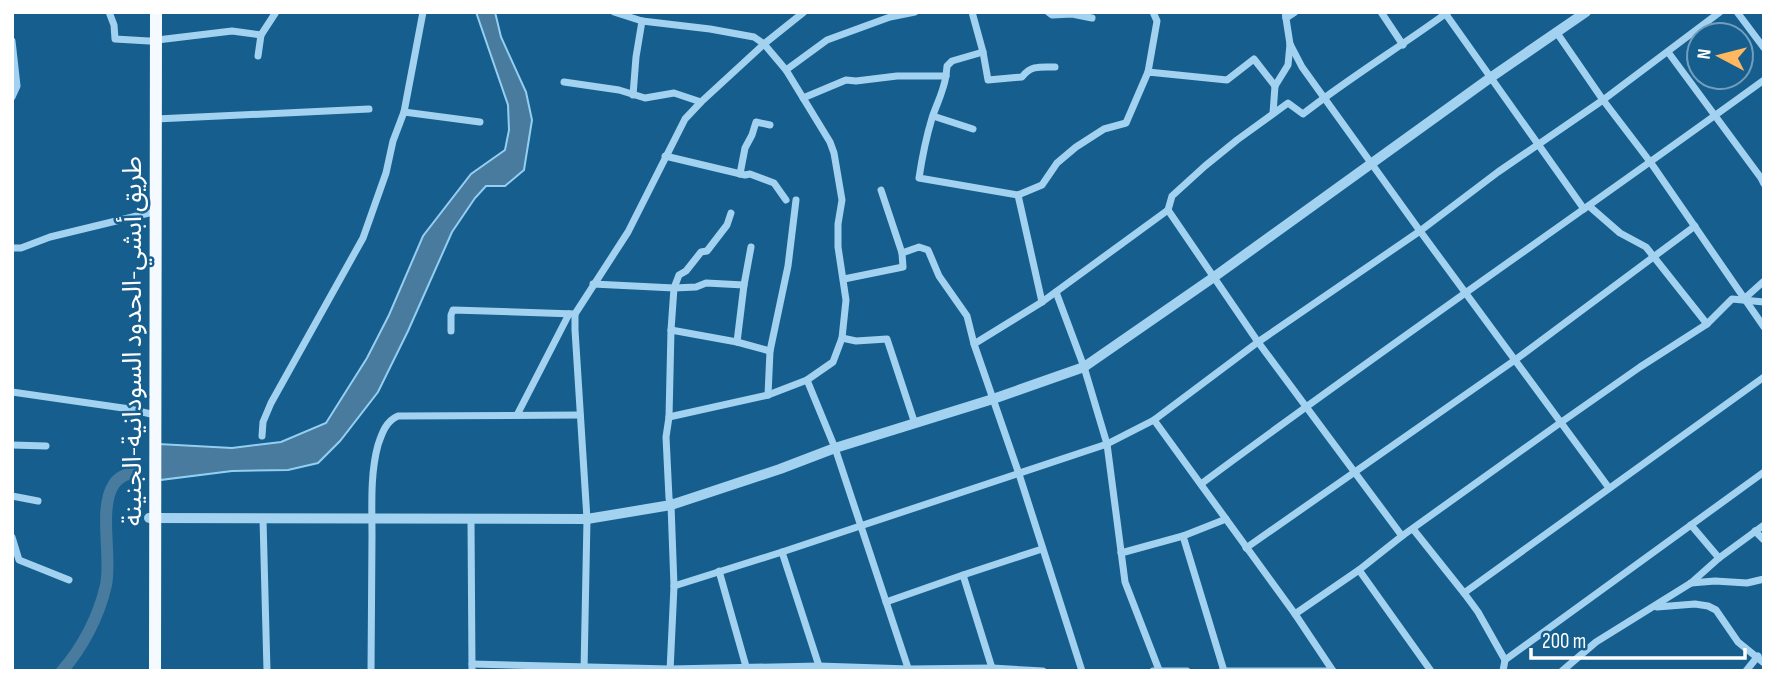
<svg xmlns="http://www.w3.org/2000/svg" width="1776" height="683" font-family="'Sofia Sans Condensed','Noto Sans Arabic',sans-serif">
	<rect width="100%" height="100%" fill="#165e8e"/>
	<polygon fill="#487b9d" stroke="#94cff2" stroke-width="2" points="476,12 495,12 501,37 526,92 532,120 524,170 505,186 486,186 475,198 452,232 408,331 378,392 340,441 318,463 288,470 232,471 160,480 159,444 232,448 281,442 326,423 367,358 389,315 423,236 471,174 505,150 509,130 508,105"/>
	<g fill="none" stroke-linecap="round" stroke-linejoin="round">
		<path stroke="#487b9d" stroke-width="12" d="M62,671C83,647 99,616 106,585C112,556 98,508 114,484C119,476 128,474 137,471"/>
		<g stroke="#a2d2ef" stroke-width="7">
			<polyline points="109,12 114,25 115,39 149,41 232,31 261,35 276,12"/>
			<polyline points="614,12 642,21 710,29 754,37 764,44 786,70 830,142 834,153 842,200 838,224 838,247 846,300 842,338 833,362 807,380 768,395 669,417"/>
			<polyline points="1048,12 1052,15 1072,14 1092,18"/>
			<polyline points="1381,12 1403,45"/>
			<polyline points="1737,12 1764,48"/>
			<polyline points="1445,13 1584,209"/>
			<polyline points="1286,18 1295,12"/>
			<polyline points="1557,33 1603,100 1651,163 1764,327"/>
			<polyline points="12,41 17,86 12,97"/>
			<polyline points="1290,44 1302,67 1420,231 1609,488"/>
			<path d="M983,52L988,80L1022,77C1031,65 1041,67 1055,67"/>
			<polyline points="1668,52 1761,178 1764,184"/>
			<polyline points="258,56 261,35"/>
			<polyline points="786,70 827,40 890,17 915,12"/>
			<polyline points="1148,72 1157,21 1153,12"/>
			<path d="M946,76C943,93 937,103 932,118C926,138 922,158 919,178L1018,195L1042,185L1057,163L1076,147L1104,129L1126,123L1148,72L1227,80L1254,59L1275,86"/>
			<polyline points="564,82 619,90 645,98 674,93 701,102"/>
			<polyline points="633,95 636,57 642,21"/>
			<polyline points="803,98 846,80 856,81 897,76 946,76 947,66 952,61 983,52 972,12"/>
			<polyline points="404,112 480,122"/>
			<polyline points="1273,113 1275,86 1288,65 1290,44 1285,12"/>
			<polyline points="933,116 973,129"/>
			<polyline points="156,119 369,109"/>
			<polyline points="665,156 745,175 750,174 774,183 786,200"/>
			<polyline points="740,174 745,148 752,135 756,122 770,125"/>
			<polyline points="1018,195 1042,302"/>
			<polyline points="1589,206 1620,233 1646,247 1707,324"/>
			<polyline points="1168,210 1258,342 1402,536"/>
			<polyline points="12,248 21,248 50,237 149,213"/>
			<polyline points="902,253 919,247 928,250 939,276 967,316 974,344"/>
			<polyline points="844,279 903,267 902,253 881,190"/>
			<polyline points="593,284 674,288 696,287 706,283 744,285"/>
			<polyline points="1056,292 1084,367 1107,444 1125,582 1159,670"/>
			<polyline points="1744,299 1764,281"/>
			<polyline points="671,330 737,342 744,285 751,247"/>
			<polyline points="451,331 451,315 453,310 575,314"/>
			<polyline points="842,338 856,341 887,339 915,424"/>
			<polyline points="737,342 770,351"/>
			<polyline points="807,380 835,448 909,671"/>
			<polyline points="12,392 130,409 155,415"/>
			<polyline points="768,395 770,351 788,266 796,200"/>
			<polyline points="517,415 569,314"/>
			<polyline points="1154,420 1295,614 1333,671"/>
			<polyline points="262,436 263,422 271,403 363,238 386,173 393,141 404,112 423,12"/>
			<polyline points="12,445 46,446"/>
			<path d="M1201,484C1386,346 1577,216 1764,80"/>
			<polyline points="12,496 38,501"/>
			<polyline points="263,519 267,671"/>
			<polyline points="471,519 472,671"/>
			<polyline points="1691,525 1719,558"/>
			<polyline points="1413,529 1464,593"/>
			<polyline points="1755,531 1764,540"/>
			<polyline points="12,537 19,560 69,580"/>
			<polyline points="1246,548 1515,360 1695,226"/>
			<polyline points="782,552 819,666"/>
			<polyline points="1121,553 1183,536"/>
			<polyline points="1359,570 1431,671"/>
			<polyline points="719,571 747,670"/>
			<polyline points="963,575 992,668"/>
			<polyline points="1691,583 1715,581 1747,583 1764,579"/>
			<polyline points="674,586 782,552 1107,444 1154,420 1258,342 1420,231 1498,172 1603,100 1720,12"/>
			<polyline points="886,602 963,575 1042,549"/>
			<polyline points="1657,607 1695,604 1708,606 1716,610 1738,642 1764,663"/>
			<polyline points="1295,614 1359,570 1402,536 1560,423 1640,367 1707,324 1732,299 1764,302"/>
			<polyline points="1505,660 1764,472"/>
			<polyline points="472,664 670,669 819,666 909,669 992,668 1043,671"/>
			<path d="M371,671C371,626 372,581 372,536C372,507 370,474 378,445C382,433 386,421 398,416L580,415"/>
			<polyline points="584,671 587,519 575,330 575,314 628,232 685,119 701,102 764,44 804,12"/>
			<polyline points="670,671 674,586 671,505 669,498 666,437 669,417 671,330 674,288 679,275 686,271 701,252 707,251 727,225 731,213"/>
			<path d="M1082,671L1019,474L974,344L1042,302L1168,210L1172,196L1205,166L1237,140L1288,103L1303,114C1349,78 1400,47 1448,12"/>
			<polyline points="1153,671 1187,671"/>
			<polyline points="1222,671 1333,671"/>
			<polyline points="1224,671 1183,536 1226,519"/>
			<polyline points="1503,671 1505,660 1478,612 1464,593 1764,377"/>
			<polyline points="1562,671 1596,642 1691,583 1719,558 1764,525"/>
			<polyline points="1746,671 1758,656"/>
		</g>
		<polyline stroke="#a2d2ef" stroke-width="10" points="149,518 587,519 671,505 780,469 835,448 993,399 1084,367 1214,277 1490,78 1586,12"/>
		<polyline stroke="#f4faff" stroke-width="12" points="155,671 156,12"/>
	</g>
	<g text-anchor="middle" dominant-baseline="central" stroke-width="5" stroke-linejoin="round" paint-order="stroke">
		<g font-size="26" fill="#fff" stroke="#165e8e">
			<text transform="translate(133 341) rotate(-90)">طريق أبشي-الحدود السودانية-الجنينة</text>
		</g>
	</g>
	<rect width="1776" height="683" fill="none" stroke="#ffffff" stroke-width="28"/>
	<g transform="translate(1720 56) rotate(277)"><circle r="33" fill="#165e8e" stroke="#739ebb" stroke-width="2"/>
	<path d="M0-5L12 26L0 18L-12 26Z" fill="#ffb860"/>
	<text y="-10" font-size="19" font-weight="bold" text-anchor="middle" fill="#ffffff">N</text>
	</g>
	<path d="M1531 648v10h214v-10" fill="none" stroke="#ffffff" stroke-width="3.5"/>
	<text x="1542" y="648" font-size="21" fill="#ffffff" stroke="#165e8e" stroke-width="5" paint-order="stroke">200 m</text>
</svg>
